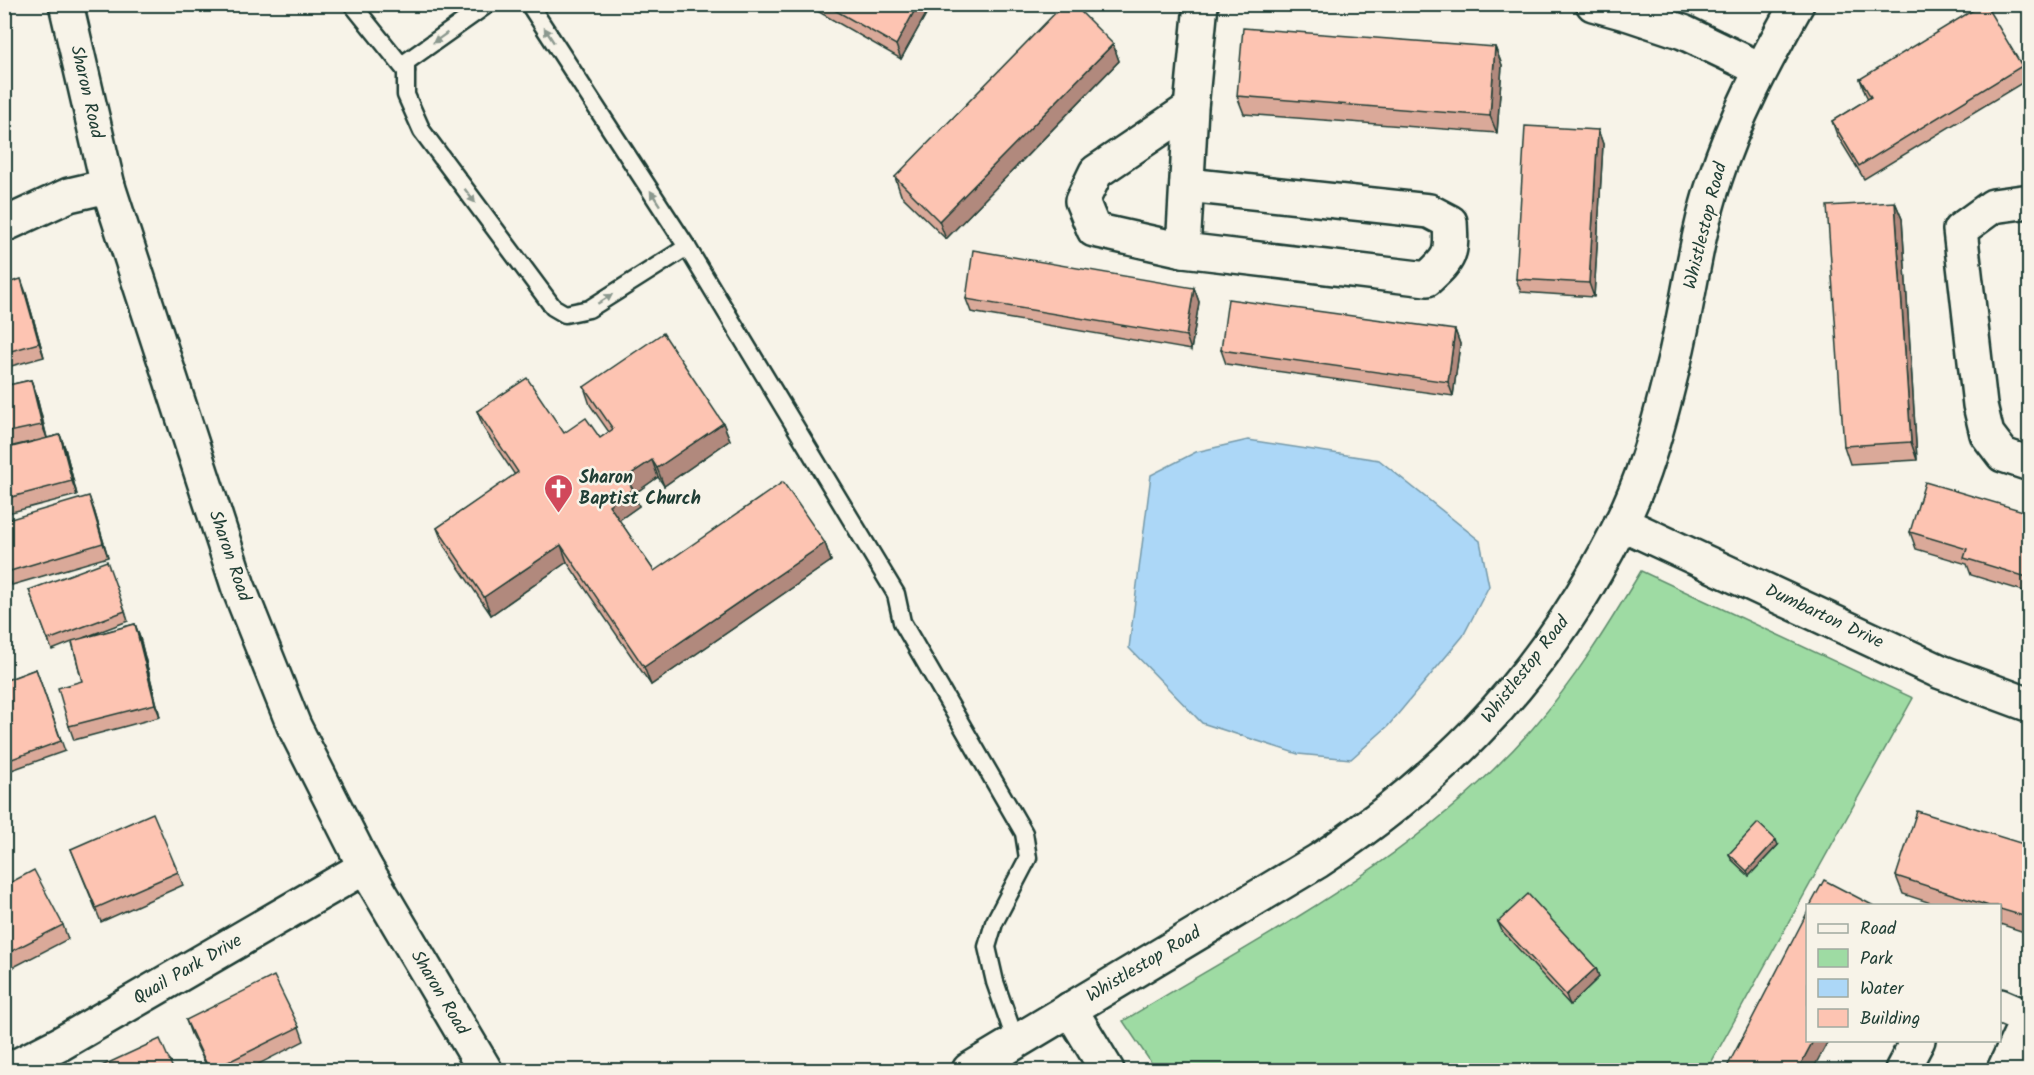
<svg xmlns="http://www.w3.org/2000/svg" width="2034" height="1075" font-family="Kalam,sans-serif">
	<rect width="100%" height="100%" fill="#f7f3e8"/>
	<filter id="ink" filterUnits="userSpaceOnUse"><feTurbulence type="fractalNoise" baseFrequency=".0167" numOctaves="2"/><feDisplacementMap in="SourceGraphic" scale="12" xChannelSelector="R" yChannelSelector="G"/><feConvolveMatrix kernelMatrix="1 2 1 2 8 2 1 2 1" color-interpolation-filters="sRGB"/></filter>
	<g filter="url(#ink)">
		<path fill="#9edba3" stroke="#5e8c6c" stroke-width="1.5" d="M1641,571L1913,698L1707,1070H1156L1123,1021C1269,932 1418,859 1533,728C1575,680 1608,626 1641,571Z"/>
		<polygon fill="#acd7f7" stroke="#7499a9" stroke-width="1.5" points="1248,440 1379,460 1480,541 1489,586 1463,636 1388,726 1351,759 1298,754 1202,723 1129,648 1151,475 1196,452"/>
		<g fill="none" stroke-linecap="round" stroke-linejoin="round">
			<defs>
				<g id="lane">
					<polyline points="352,4 406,71"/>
					<polyline points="488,4 406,62 406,95 422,131 553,307 565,314 589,309 687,247"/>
					<polyline points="529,4 687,247 896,594 902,622 1024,833 1028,858 994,923 987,947 995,982 1016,1042"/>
				</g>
				<g id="street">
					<polyline points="1593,4 1629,14 1683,32 1760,69"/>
					<polyline points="1191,108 1096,172 1082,201 1094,230 1183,250 1191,108 1201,4"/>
					<polyline points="2030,201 1993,206 1960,230 1980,405 1987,434 2003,455 2030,464"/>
					<polyline points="4,225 69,195 108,186"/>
					<path d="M1183,250L1427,279C1451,257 1452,255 1450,222L1429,211L1187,185"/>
					<polyline points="1621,523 1941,672 2030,705"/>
					<polyline points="2000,1006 2028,1018 2004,1070"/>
					<polyline points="1070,1009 1107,1070"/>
					<polyline points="9,1070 60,1044 365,867"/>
					<path d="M969,1070L1318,861C1436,783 1526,694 1596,571C1616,536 1635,498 1647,460C1658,428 1666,395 1674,362C1689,301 1695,239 1715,179C1735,117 1765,61 1797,4"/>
					<polyline points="1902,1070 1918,1040"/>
				</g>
				<polyline id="secondary" points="66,4 108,186 238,586 294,726 365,867 485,1070"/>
			</defs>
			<use href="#lane" stroke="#1f3d34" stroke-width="21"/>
			<use href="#street" stroke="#1f3d34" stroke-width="38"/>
			<use href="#secondary" stroke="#1f3d34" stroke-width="38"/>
			<use href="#lane" stroke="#f7f3e8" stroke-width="16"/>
			<use href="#street" stroke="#f7f3e8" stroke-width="33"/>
			<use href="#secondary" stroke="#f7f3e8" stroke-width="33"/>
		</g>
		<g fill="#daa999" stroke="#1f3d34" stroke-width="1.5">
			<polygon points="805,4 931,4 931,5 901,59"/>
			<polygon points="1113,44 1119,61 946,239 901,195 895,177"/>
			<polygon points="1495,47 1502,65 1497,133 1244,114 1237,96"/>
			<polygon points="2022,66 2027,80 1864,179 1837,135 1832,121 1868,99 1865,93 1860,79"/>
			<polygon points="1598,130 1603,144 1594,297 1521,292 1516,279"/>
			<polygon points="1895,202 1902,219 1917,460 1850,464 1844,446"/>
			<polygon points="4,284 26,293 44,357 4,368"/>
			<polygon points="1194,288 1199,302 1191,350 971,312 966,299"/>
			<polygon points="1455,330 1460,344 1453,396 1226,364 1221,350"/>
			<polygon points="31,380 36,394 47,438 60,435 65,448 77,495 4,514 4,449 35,441 4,448 4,386"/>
			<polygon points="584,387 723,423 730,440 664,486 658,477 634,494 639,506 619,520 654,571 825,543 831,561 651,685 567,562 491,615 444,546 437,528 515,475 484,429 477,411 564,433 600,438 609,432 590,405"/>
			<polygon points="94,510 108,557 12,585 7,572"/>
			<polygon points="2030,513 2030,593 1971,575 1967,564 1916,549 1910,532"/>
			<polygon points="29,590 125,611 128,621 83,638 135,624 140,638 160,717 74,740 69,726 82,681 72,642 52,650"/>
			<polygon points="36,669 65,751 6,772 4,766 4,681"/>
			<polygon points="1778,845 1749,876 1731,859 1729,854"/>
			<polygon points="2030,846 2030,934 2000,924 2000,906 1940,906 1903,894 1896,876"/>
			<polygon points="71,849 178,872 183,885 101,922"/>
			<polygon points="4,886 63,925 68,939 4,972"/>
			<polygon points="1498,922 1596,968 1599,977 1570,1005 1502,931"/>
			<polygon points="186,1020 299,1027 304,1041 245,1071 209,1071 191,1034"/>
		</g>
		<g fill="#b1897d" stroke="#1f3d34" stroke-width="1.5">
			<polygon points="918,4 931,5 901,59 896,45"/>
			<polygon points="1113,44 1119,61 946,239 939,221"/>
			<polygon points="1495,47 1502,65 1497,133 1490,116"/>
			<polygon points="1598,130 1603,144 1594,297 1589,283"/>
			<polygon points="1895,202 1902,219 1917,460 1911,442"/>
			<polygon points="21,279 26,293 44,357 39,343"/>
			<polygon points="1194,288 1199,302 1191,350 1186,336"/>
			<polygon points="1455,330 1460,344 1453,396 1448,382"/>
			<polygon points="31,380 36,394 47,438 42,425"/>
			<polygon points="723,423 730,440 664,486 657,468"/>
			<polygon points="60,435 65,448 77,495 72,481"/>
			<polygon points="652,460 658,477 634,494 639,506 615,523 609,505 625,478"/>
			<polygon points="89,496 94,510 108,557 103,543"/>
			<polygon points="825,543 831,561 651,685 644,667"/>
			<polygon points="561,545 567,562 491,615 484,597"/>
			<polygon points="135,624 140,638 160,717 155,704"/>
			<polygon points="1776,840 1778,845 1749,876 1747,871"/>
			<polygon points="1596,968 1599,977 1570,1005 1566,995"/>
			<polygon points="1813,1041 1828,1041 1812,1071 1797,1071"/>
		</g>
		<g fill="#fdc4b2" stroke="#1f3d34" stroke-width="1.5">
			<polygon points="824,4 918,4 896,45"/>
			<polygon points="1064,4 1073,4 1113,44 939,221 895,177"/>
			<polygon points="1983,4 1985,4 2022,66 1859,166 1832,121 1871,97 1860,79"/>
			<polygon points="1243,28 1495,47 1490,116 1237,96"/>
			<polygon points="1525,126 1598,130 1589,283 1516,279"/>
			<polygon points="1895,202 1911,442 1844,446 1827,206"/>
			<polygon points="973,250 1194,288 1186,336 966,299"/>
			<polygon points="21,279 39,343 4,353 4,284"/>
			<polygon points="1228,299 1455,330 1448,382 1221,350"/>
			<polygon points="663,333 723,423 657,468 652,460 625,478 633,489 609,505 654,571 783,482 825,543 644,667 561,545 484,597 437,528 518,472 477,411 527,378 564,433 586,418 600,438 613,429 584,387"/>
			<polygon points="31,380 42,425 4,433 4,386"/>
			<polygon points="60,435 72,481 4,499 4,449"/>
			<polygon points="1925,482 2030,513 2030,578 1964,558 1967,549 1910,532"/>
			<polygon points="89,496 103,543 7,572 4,562 4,521"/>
			<polygon points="107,561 125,611 48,640 29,590"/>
			<polygon points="135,624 155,704 69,726 58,688 82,681 72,641"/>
			<polygon points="36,669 61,741 4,762 4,681"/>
			<polygon points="1917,811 2030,846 2030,918 2000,909 2000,906 1989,906 1896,876"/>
			<polygon points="153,813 178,872 96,908 71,849"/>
			<polygon points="1758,823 1776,840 1747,871 1729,854"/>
			<polygon points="34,870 63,925 4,955 4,886"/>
			<polygon points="1824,880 1874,906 1810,906"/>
			<polygon points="1528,894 1596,968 1566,995 1498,922"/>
			<polygon points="1808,911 1808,1041 1813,1041 1797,1071 1725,1071"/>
			<polygon points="274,976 299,1027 210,1071 186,1020"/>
			<polygon points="160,1039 174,1071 91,1071"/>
		</g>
		<defs><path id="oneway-solid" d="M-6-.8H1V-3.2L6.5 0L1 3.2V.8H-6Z" transform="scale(1.5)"/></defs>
		<g fill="#8b988e">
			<use href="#oneway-solid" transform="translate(549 35) rotate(-123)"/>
			<use href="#oneway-solid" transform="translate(440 38) rotate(145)"/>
			<use href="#oneway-solid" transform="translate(470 196) rotate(53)"/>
			<use href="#oneway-solid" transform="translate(655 198) rotate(-123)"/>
			<use href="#oneway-solid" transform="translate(605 299) rotate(-32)"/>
		</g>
	</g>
	<defs>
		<symbol id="church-pin" viewBox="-11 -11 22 30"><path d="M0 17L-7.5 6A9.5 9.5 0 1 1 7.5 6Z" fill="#d1495b" stroke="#f7f3e8"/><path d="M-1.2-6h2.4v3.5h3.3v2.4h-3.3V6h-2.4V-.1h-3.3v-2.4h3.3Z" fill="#fff"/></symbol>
	</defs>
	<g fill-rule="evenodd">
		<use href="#church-pin" x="542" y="472" width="33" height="45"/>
	</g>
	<g text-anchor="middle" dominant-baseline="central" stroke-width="5" stroke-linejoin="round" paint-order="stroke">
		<g font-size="18" fill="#1f3d34" stroke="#f7f3e8">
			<text transform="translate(86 92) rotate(77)">Sharon Road</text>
			<text transform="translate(1706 226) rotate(-76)">Whistlestop Road</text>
			<text transform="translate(229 556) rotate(71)">Sharon Road</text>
			<text transform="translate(1824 617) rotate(25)">Dumbarton Drive</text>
			<text transform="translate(1526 670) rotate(-52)">Whistlestop Road</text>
			<text transform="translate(1144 965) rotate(-31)">Whistlestop Road</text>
			<text transform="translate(188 970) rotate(-30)">Quail Park Drive</text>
			<text transform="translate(439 993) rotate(59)">Sharon Road</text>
		</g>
		<g font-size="18" font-weight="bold" fill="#1f3d34" stroke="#f7f3e8" text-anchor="start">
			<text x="579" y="478">Sharon<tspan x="579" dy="21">Baptist Church</tspan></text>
		</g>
	</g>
	<rect width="2034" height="1075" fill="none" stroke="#f7f3e8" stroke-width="24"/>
	<rect x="12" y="12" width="2010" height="1051" fill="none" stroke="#1f3d34" stroke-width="2" filter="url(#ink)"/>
	<rect x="1806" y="904" width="195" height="138" fill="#f7f3e8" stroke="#a1aaa0" stroke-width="1.5"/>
	<rect x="1818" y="924" width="30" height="9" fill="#f7f3e8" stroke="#a1aaa0" stroke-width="1.5"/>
	<text x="1860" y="934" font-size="18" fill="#1f3d34">Road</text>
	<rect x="1818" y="949" width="30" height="18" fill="#9edba3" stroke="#a1aaa0" stroke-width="1.5"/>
	<text x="1860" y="964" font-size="18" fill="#1f3d34">Park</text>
	<rect x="1818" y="979" width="30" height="18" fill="#acd7f7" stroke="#a1aaa0" stroke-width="1.5"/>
	<text x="1860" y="994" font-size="18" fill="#1f3d34">Water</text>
	<rect x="1818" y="1009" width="30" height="18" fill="#fdc4b2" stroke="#a1aaa0" stroke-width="1.5"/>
	<text x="1860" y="1024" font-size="18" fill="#1f3d34">Building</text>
</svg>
